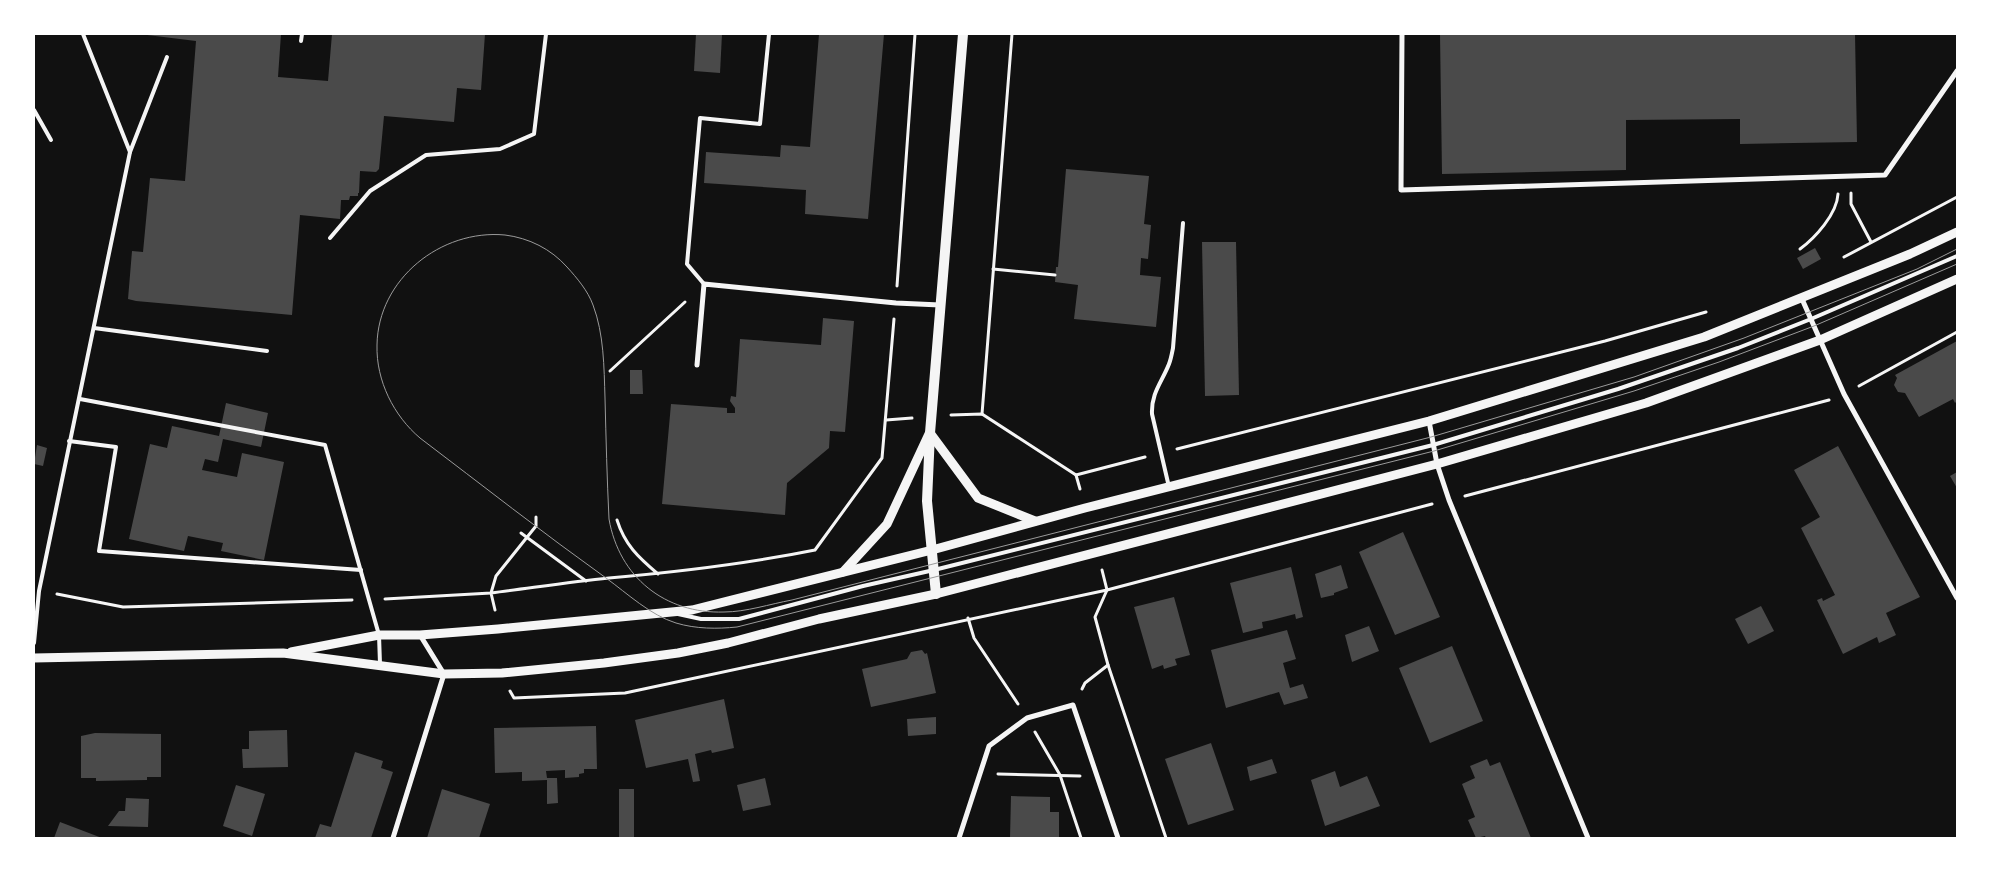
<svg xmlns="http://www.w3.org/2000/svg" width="1991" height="872" font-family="'Titillium Web',sans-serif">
	<rect width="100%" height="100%" fill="#111"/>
	<g fill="#4a4a4a">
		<polygon points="139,34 281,34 278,77 328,81 332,34 485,34 481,90 457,88 454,122 384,116 379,169 376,172 360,171 359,193 358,193 358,196 350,196 349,200 341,200 340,219 300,215 292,315 136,301 128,299 132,251 143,252 150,178 185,181 196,41"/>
		<polygon points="696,34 722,34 720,73 694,71"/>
		<polygon points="819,34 884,34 868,219 805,214 806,190 704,183 706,152 780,157 781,145 810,147"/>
		<polygon points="1440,34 1855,34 1857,142 1740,144 1740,119 1626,120 1626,170 1442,174"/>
		<polygon points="1066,169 1149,176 1144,224 1151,225 1148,259 1141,258 1140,275 1161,277 1156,327 1074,319 1078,285 1055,282 1056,267 1058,267"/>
		<polygon points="1202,242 1236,242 1239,395 1205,396"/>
		<polygon points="1815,248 1821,259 1803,269 1797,258"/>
		<polygon points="823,318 854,321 845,432 830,431 829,448 787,483 785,515 662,504 671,404 727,408 727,413 735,413 735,408 730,401 731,396 736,397 740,339 821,345"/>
		<polygon points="1957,341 1957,401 1955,403 1953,399 1919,417 1905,393 1898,392 1894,385 1897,378 1895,375"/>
		<polygon points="630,370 642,370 643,394 630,394"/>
		<polygon points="226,403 268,413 261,447 223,439 218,462 205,459 202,470 237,477 242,453 284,462 264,560 221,551 223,543 188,536 184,551 129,539 150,444 167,448 172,426 219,436"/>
		<polygon points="37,445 47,448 43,466 34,464"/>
		<polygon points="1838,446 1920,597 1886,613 1896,635 1879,643 1877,637 1843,654 1817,600 1822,598 1823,601 1835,595 1801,528 1820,517 1794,470"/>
		<polygon points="1957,472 1957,488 1950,476"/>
		<polygon points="1403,532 1440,617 1395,635 1359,552"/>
		<polygon points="1341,565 1348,588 1334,593 1334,595 1321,598 1315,574"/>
		<polygon points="1291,567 1303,617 1296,619 1295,614 1272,620 1262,622 1263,628 1243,633 1230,583"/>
		<polygon points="1174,597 1190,655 1175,659 1177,665 1164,669 1163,665 1152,669 1134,607"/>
		<polygon points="1761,606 1774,631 1748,644 1735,619"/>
		<polygon points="1369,626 1379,651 1352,662 1345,635"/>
		<polygon points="1287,630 1296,659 1283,663 1290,688 1303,684 1308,698 1284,705 1279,692 1226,708 1211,650"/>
		<polygon points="1452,646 1483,721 1430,743 1399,668"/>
		<polygon points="922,650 925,654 927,653 936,693 871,707 862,669 907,659 911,652"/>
		<polygon points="724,699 734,748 712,753 711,750 695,754 700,781 693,782 688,759 646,768 635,720"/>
		<polygon points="936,717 936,734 908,736 907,719"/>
		<polygon points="596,726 597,769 584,769 584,773 579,774 579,777 565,778 565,770 546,771 547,778 557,778 558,803 547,804 547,780 522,781 522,772 495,773 494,728"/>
		<polygon points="287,730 288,767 243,768 242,749 249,749 249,731"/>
		<polygon points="95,733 161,734 161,777 147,777 147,780 96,781 96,778 81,778 81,736"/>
		<polygon points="1211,743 1234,810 1188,825 1165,759"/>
		<polygon points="355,752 383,761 381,768 393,772 371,838 315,838 320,824 331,827"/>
		<polygon points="1272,759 1277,773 1250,781 1247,767"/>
		<polygon points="1487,759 1490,766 1500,762 1531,838 1486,838 1485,836 1476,838 1468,820 1475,817 1462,784 1475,778 1470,766"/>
		<polygon points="1335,771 1340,787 1367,776 1380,806 1325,826 1311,780"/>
		<polygon points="765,778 771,805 743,811 737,785"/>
		<polygon points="236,785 265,794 252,836 223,826"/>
		<polygon points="442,789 490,804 479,838 427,838"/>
		<rect x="619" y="789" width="15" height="49"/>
		<polygon points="1011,796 1050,797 1050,812 1059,812 1059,838 1010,838"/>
		<polygon points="126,798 149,799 148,827 108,826 119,811 125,811"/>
		<polygon points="60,822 102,838 54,838"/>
	</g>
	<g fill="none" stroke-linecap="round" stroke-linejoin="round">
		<g stroke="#f5f5f5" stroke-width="3">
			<polyline points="1851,193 1851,204 1871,242"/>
			<path d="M1800,249C1815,238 1837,214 1838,194"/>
			<polyline points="1844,257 1957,197"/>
			<polyline points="993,269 1055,275"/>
			<polyline points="897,286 915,34"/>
			<polyline points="610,371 685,302"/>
			<polyline points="1859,386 1957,332"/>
			<polyline points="982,414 1012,34"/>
			<polyline points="951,415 982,414 1076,475 1145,457"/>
			<polyline points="886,420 912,418"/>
			<polyline points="1177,449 1605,341 1706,312"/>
			<polyline points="1076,475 1080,489"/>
			<polyline points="1465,496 1829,400"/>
			<path d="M617,520C625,545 638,557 658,574"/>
			<polyline points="521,533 586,581"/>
			<polyline points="57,594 123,607 352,600"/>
			<polyline points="385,599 491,593 496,576 536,526 536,517"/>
			<path d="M495,610L491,593C531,588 570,582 609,578C678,572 746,564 815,550L882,458L894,319"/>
			<polyline points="968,618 974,638 1018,704"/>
			<polyline points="1108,665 1166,838"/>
			<polyline points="1082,689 1085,683 1108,665 1095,617 1107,590 1102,570"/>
			<polyline points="510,691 514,698 625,693 1107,590 1432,504"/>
			<polyline points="1035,732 1060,775 1081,838"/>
			<polyline points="998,774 1080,776"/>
		</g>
		<g stroke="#f5f5f5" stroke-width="4">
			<polyline points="301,41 302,34"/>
			<polyline points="34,110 51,140"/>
			<polyline points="130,152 167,57"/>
			<polyline points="330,238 370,191 426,155 500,149 534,134 546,34"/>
			<polyline points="704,284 687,264 700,118 760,124 769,34"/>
			<polyline points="94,328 267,351"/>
			<polyline points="80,399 325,445 379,635 380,664"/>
			<polyline points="69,441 116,447 99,551 361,570"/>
			<path d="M1169,487L1152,414C1151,393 1162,382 1169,364C1171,359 1172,353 1173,348L1183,223"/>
			<polyline points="678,614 701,619 739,619 863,586 934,570 1433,445 1618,389 1738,348 1811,319 1957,256"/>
			<polyline points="34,643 39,591 130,152 83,34"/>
		</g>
		<g stroke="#f5f5f5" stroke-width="5">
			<polyline points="1402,34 1401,190 1885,175 1957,71"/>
			<polyline points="1802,299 1844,394 1957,598"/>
			<polyline points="697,365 704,284 896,303 940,305"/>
			<polyline points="1429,421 1437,464 1449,500 1588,838"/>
			<polyline points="393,838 444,674 420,635"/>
			<polyline points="959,838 989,746 1027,718 1073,705 1118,838"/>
		</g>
		<g stroke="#f5f5f5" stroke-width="9">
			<polyline points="930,433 978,498 1035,521"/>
			<polyline points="843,572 887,524 929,434"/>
			<polyline points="291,652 379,635 420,635 498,629 692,610 932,550 1085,508 1429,421 1704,337 1910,254 1957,232"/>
			<polyline points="34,658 283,653 444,674 502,673 604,663 678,653 728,643 819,619 936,594 1437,464 1646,403 1820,340 1957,279"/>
		</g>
		<polyline stroke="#f5f5f5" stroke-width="10" points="936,594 927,501 930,433 963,34"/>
		<path stroke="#9a9a9a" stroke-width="1" d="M1957,249L1917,269L1744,338L1634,377L1431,437L792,600C770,604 746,612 724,612C665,614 619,577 609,519C607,479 606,438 605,398C604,367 604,334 593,305C588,291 577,278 567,267C551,249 529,238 505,235C441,229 378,279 377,345C376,381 394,416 420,438C482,485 543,533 606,578C628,594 650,615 676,623C696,629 717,629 737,627L1434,451L1634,391L1719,362L1814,326L1957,264"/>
	</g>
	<rect width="1991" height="872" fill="none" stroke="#ffffff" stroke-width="70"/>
</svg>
